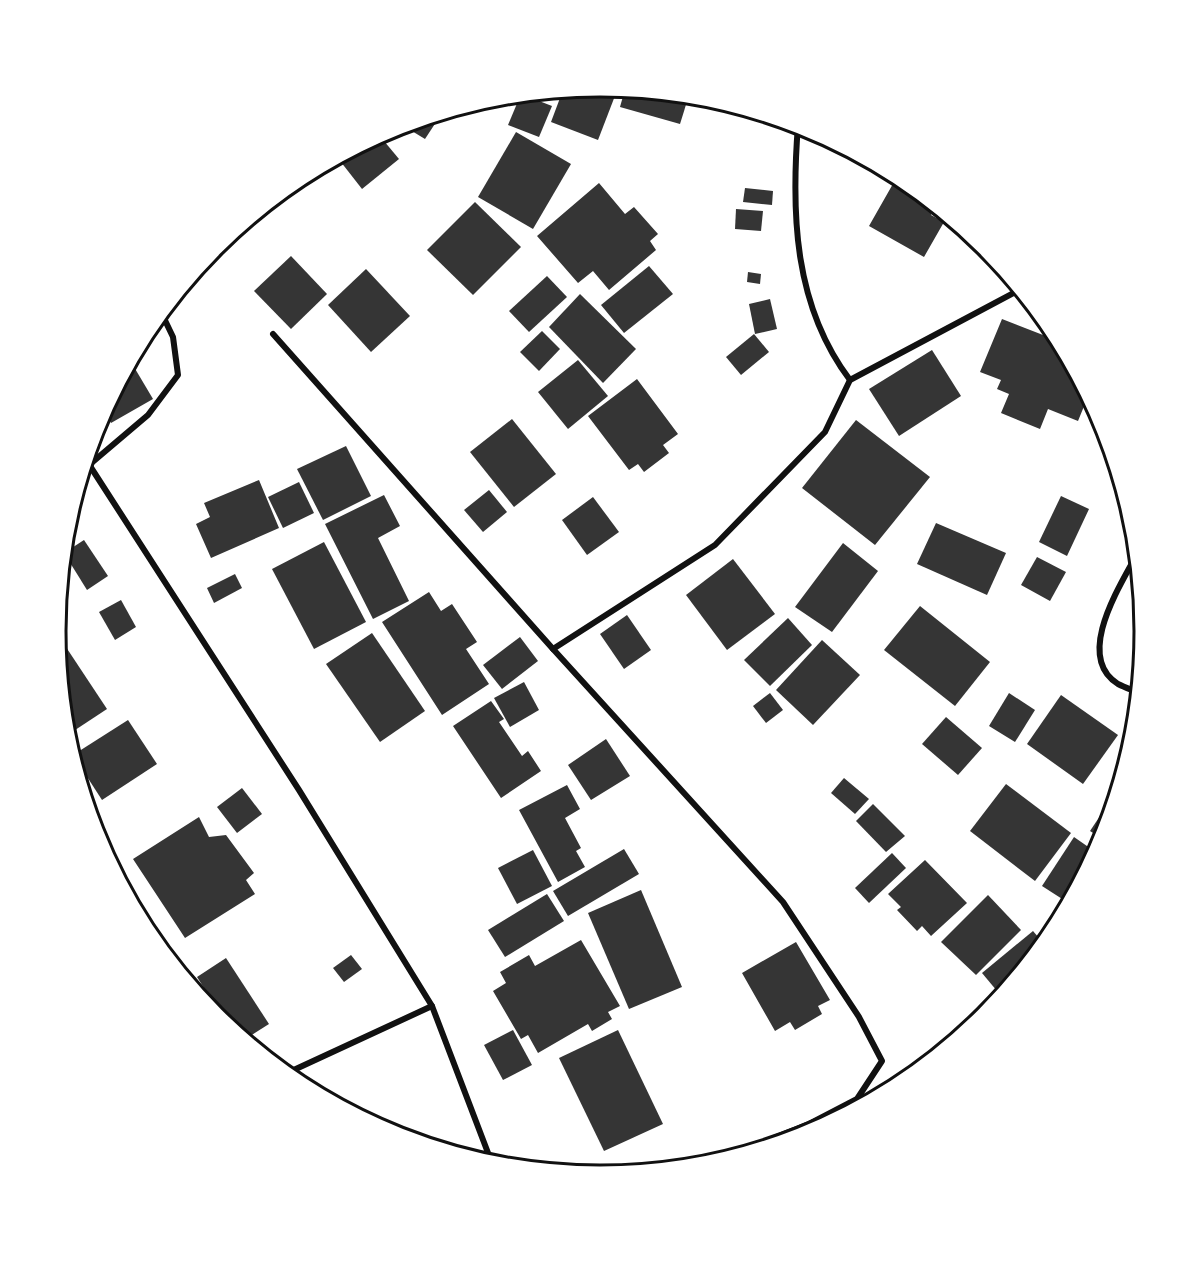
<svg xmlns="http://www.w3.org/2000/svg" width="1201" height="1263" font-family="'Playfair Display',serif">
	<rect width="100%" height="100%" fill="#fff"/>
	<g fill="#353535">
		<polygon points="601,87 618,88 598,140 551,122 563,90"/>
		<polygon points="625,89 689,95 680,124 620,107"/>
		<polygon points="521,94 552,106 539,137 508,125"/>
		<polygon points="442,113 425,139 402,125"/>
		<polygon points="516,132 571,164 533,229 478,197"/>
		<polygon points="379,135 399,159 362,189 337,157"/>
		<polygon points="898,175 936,205 931,215 944,222 924,257 869,226"/>
		<polygon points="599,183 625,214 634,207 658,234 650,241 656,250 609,290 593,271 578,283 537,236"/>
		<polygon points="745,188 773,191 772,205 743,202"/>
		<polygon points="475,202 521,247 473,295 427,250"/>
		<polygon points="736,209 763,211 761,231 735,229"/>
		<polygon points="291,256 327,294 291,329 254,291"/>
		<polygon points="649,266 673,294 624,333 601,305"/>
		<polygon points="366,269 410,316 371,352 328,305"/>
		<polygon points="748,272 761,274 760,284 747,282"/>
		<polygon points="547,276 567,297 529,332 509,311"/>
		<polygon points="580,294 636,349 603,383 549,327"/>
		<polygon points="770,299 777,329 755,334 749,304"/>
		<polygon points="1002,319 1061,342 1089,394 1078,421 1048,409 1040,429 1001,413 1009,394 997,389 1001,380 980,372"/>
		<polygon points="542,331 560,349 539,371 520,352"/>
		<polygon points="754,334 769,352 741,375 726,357"/>
		<polygon points="932,350 961,396 899,436 869,389"/>
		<polygon points="578,360 608,396 568,429 538,392"/>
		<polygon points="134,367 153,399 111,423 104,410 123,374"/>
		<polygon points="637,379 678,434 663,445 669,453 644,472 638,464 629,470 588,416"/>
		<polygon points="512,419 556,474 514,507 470,452"/>
		<polygon points="856,420 930,477 875,545 802,488"/>
		<polygon points="346,446 371,496 323,520 297,469"/>
		<polygon points="259,480 279,528 211,558 196,524 210,517 204,503"/>
		<polygon points="299,482 314,513 283,528 268,497"/>
		<polygon points="489,490 507,512 483,532 464,510"/>
		<polygon points="384,495 400,526 378,538 409,601 373,619 325,524"/>
		<polygon points="1061,496 1089,509 1067,556 1039,542"/>
		<polygon points="593,497 619,532 587,555 562,520"/>
		<polygon points="936,523 1006,553 987,595 917,564"/>
		<polygon points="84,540 108,576 87,590 64,553"/>
		<polygon points="324,542 366,622 314,649 272,569"/>
		<polygon points="843,543 878,571 832,632 795,607"/>
		<polygon points="1037,557 1066,572 1050,601 1021,585"/>
		<polygon points="733,559 775,614 727,650 686,595"/>
		<polygon points="235,574 242,588 214,603 207,588"/>
		<polygon points="429,592 441,611 452,604 477,642 466,649 489,684 442,715 382,622"/>
		<polygon points="121,600 136,627 115,640 99,612"/>
		<polygon points="920,606 990,662 955,706 884,650"/>
		<polygon points="627,615 651,650 624,669 600,634"/>
		<polygon points="788,618 812,645 770,686 744,660"/>
		<polygon points="56,632 107,709 66,736"/>
		<polygon points="372,633 425,711 380,742 326,664"/>
		<polygon points="520,637 538,661 502,689 483,665"/>
		<polygon points="822,640 860,675 813,725 776,690"/>
		<polygon points="524,682 539,710 510,727 494,698"/>
		<polygon points="770,693 783,710 766,723 753,706"/>
		<polygon points="1009,693 1035,710 1015,742 989,726"/>
		<polygon points="1061,695 1118,735 1083,784 1027,744"/>
		<polygon points="491,701 504,719 499,722 522,756 528,751 541,771 501,798 453,726"/>
		<polygon points="946,717 982,748 958,775 922,744"/>
		<polygon points="128,720 157,764 102,800 73,755"/>
		<polygon points="606,739 630,776 591,800 568,765"/>
		<polygon points="844,778 869,799 855,814 831,793"/>
		<polygon points="1006,784 1071,833 1035,881 970,831"/>
		<polygon points="567,785 580,809 565,818 581,848 576,851 585,867 558,882 519,810"/>
		<polygon points="1120,786 1120,787 1104,840 1090,831"/>
		<polygon points="242,788 262,814 237,833 217,807"/>
		<polygon points="873,804 905,836 886,852 856,821"/>
		<polygon points="199,817 209,837 226,835 254,873 246,880 255,894 185,938 133,859"/>
		<polygon points="1074,837 1097,853 1070,904 1042,886"/>
		<polygon points="624,849 639,874 568,916 553,891"/>
		<polygon points="533,850 552,886 517,904 498,868"/>
		<polygon points="892,853 906,868 869,903 855,888"/>
		<polygon points="925,860 967,903 931,936 922,926 917,931 897,910 901,907 888,894"/>
		<polygon points="641,890 682,987 629,1009 588,913"/>
		<polygon points="547,894 564,921 505,957 488,930"/>
		<polygon points="988,895 1021,930 976,975 941,942"/>
		<polygon points="1033,931 1045,945 1002,997 982,973"/>
		<polygon points="581,940 620,1006 608,1012 612,1019 592,1031 588,1024 538,1053 528,1035 521,1039 493,991 506,983 500,972 529,955 535,966"/>
		<polygon points="796,942 830,1000 818,1006 822,1014 795,1030 790,1022 775,1031 742,973"/>
		<polygon points="351,955 362,969 344,982 333,968"/>
		<polygon points="226,958 269,1024 244,1040 231,1030 197,977"/>
		<polygon points="513,1030 532,1065 503,1080 484,1045"/>
		<polygon points="618,1030 663,1124 604,1151 559,1058"/>
	</g>
	<g fill="none" stroke-linecap="round" stroke-linejoin="round">
		<g stroke="#111" stroke-width="6">
			<path d="M798,125C791,214 794,306 850,380"/>
			<polyline points="273,334 553,649"/>
			<polyline points="90,466 299,790 432,1006 493,1166"/>
			<polyline points="82,471 148,415 178,375 173,337 161,312"/>
			<path d="M1138,552C1122,583 1073,656 1118,684C1124,687 1132,690 1139,693"/>
			<polyline points="285,1074 432,1006"/>
			<polyline points="703,1166 809,1124 857,1099 882,1061 859,1017 783,902 553,649 715,545 825,432 850,380 1021,289"/>
		</g>
	</g>
	<path d="M0 0H1201V1263H0ZM66 631a534 534 0 1 1 1068 0a534 534 0 1 1-1068 0Z" fill="#fff" fill-rule="evenodd"/>
	<path fill="none" stroke="#111" stroke-width="3" d="M66 631a534 534 0 1 1 1068 0a534 534 0 1 1-1068 0Z"/>
</svg>
